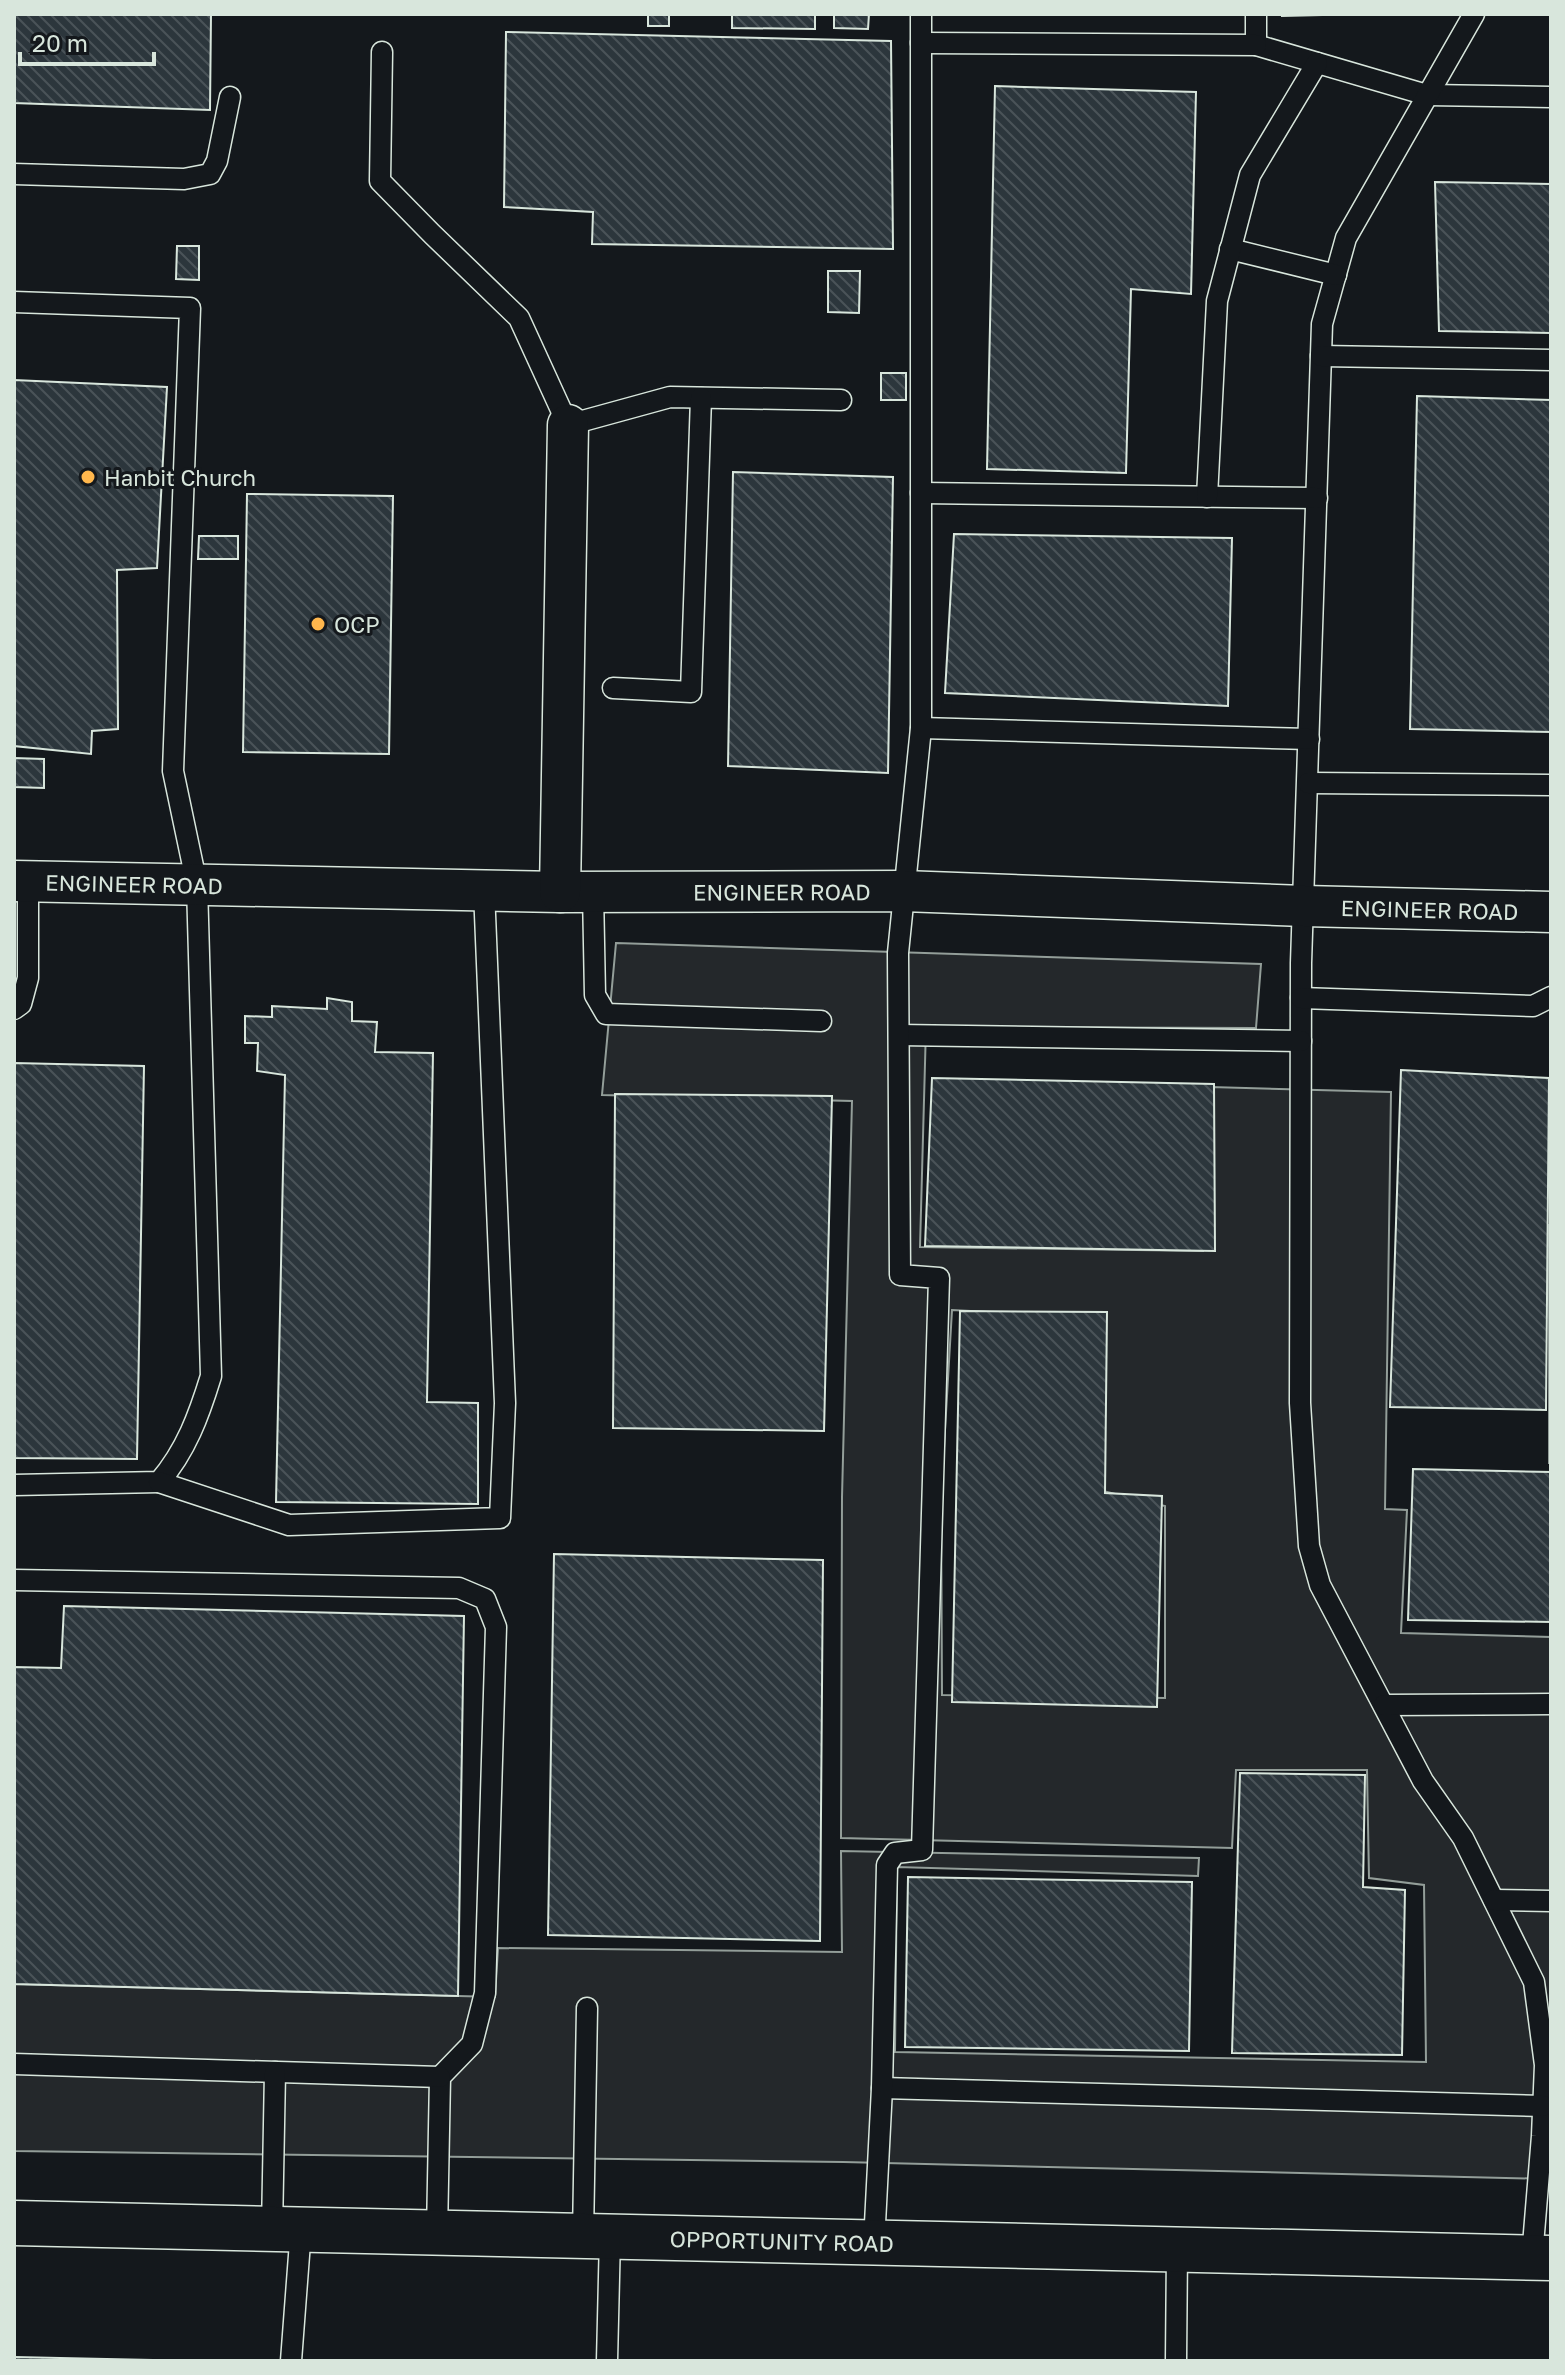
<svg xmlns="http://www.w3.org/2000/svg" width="1565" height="2375" font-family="'Golos Text',sans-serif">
	<defs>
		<pattern id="building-back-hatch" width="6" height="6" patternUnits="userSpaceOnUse" patternTransform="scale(2)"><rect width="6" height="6" fill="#2c363c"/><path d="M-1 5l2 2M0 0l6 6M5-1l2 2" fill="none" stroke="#4a5358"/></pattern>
	</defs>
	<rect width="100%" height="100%" fill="#14181c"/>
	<g fill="#24282b" stroke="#939e99" stroke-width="2" fill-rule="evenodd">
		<path d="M616,943L1261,964L1256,1028L926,1027L920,1247L1203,1251L1211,1087L1391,1092L1385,1509L1407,1510L1401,1633L1551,1637V2179L843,2162L14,2151V1984L495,1997L498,1948L842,1952L841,1851L1199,1858L1198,1876L897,1867L895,2052L1426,2062L1424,1885L1369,1878L1367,1770H1236L1232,1848L841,1838L842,1497L852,1101L602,1095ZM952,1310L1104,1318L1103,1491L1165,1506V1698L942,1695L941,1499Z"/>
		<rect x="1549" y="1225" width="2" height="238"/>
	</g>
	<g fill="url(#building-back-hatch)" stroke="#d8e6dc" stroke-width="2">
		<polygon points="14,14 211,14 210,110 14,103"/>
		<rect x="648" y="14" width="21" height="12"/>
		<polygon points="732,14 815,14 815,29 732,28"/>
		<polygon points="834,14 869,14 868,29 834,28"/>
		<polygon points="1282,14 1364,14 1282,16"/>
		<polygon points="506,32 891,41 893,249 592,244 593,212 504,207"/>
		<polygon points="995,86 1196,92 1191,294 1131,289 1126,473 987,469"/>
		<polygon points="1435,182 1551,184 1551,333 1439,331"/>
		<polygon points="177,246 199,246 199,280 176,279"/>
		<polygon points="828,271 860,271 859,313 828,312"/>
		<rect x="881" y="373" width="25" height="27"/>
		<polygon points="14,380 167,387 157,568 117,570 118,729 92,731 91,754 14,746"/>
		<polygon points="1417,396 1551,400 1551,732 1410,729"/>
		<polygon points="733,472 893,477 888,773 728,766"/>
		<polygon points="247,494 393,496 389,754 243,752"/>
		<polygon points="954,534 1232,538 1228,706 945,693"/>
		<polygon points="199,536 238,536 238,559 198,559"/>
		<polygon points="14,758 44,759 44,788 14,787"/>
		<polygon points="327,998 352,1002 352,1021 377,1022 375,1052 433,1053 427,1402 478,1403 478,1504 276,1502 285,1075 257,1071 258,1043 245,1043 245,1016 272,1017 272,1006 327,1009"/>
		<polygon points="14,1063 144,1066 137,1459 14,1458"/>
		<polygon points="1401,1070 1549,1078 1546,1410 1390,1407"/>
		<polygon points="932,1078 1214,1084 1215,1251 925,1246"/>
		<polygon points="615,1094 832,1096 824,1431 613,1428"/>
		<polygon points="960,1311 1107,1312 1105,1493 1162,1496 1157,1707 952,1702"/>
		<polygon points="1413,1469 1551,1472 1551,1622 1408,1620"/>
		<polygon points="554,1554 823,1560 820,1941 548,1935"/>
		<polygon points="64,1606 464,1616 458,1996 14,1984 14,1667 61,1668"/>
		<polygon points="1240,1773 1365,1775 1363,1887 1405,1890 1402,2055 1232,2053"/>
		<polygon points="908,1877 1192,1882 1189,2051 905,2047"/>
		<polygon points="14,2357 199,2361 14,2361"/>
	</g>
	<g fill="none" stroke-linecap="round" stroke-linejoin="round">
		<defs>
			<g id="service">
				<polyline points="1256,14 1256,45 1427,95 1551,97"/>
				<polyline points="1474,14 1346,238 1322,324 1301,963 1300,1403 1309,1546 1320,1585 1423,1781 1463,1838 1534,1982 1545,2065 1542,2136 1532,2257"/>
				<polyline points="921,43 1256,45"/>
				<polyline points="382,52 380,181 432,234 519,318 568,425 670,397 841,400"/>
				<polyline points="14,174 184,179 210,174 217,161 230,97"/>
				<polyline points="1230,249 1336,275"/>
				<path d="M14,302L190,308L173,771L197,885L211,1376C199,1415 186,1451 159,1482L14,1485"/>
				<polyline points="1321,356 1551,360"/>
				<polyline points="921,493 1317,498"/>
				<polyline points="1207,497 1217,301 1250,175 1317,63"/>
				<polyline points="613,688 691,692 701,398"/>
				<polyline points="921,728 1309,739"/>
				<polyline points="1308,783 1551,785"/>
				<polyline points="593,892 595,995 606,1014 821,1021"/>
				<polyline points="1301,998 1533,1006 1551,997"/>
				<polyline points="14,1009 21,1004 28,978 28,881"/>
				<polyline points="899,1035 1301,1041"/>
				<polyline points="159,1482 289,1525 500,1518 505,1403 484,890"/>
				<polyline points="14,1580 459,1588 485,1599 496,1627 485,1993 472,2044 440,2077 437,2233"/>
				<polyline points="1384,1705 1551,1704"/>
				<polyline points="1494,1900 1551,1901"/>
				<polyline points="14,2064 440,2077"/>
				<polyline points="882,2088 1543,2106"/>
				<polyline points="272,2229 275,2072"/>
				<polyline points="583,2236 587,2008"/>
				<polyline points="874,2243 882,2088 887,1865 895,1853 922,1850 939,1278 900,1275 898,953 921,728 921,14"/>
				<polyline points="291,2361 301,2229"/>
				<polyline points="607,2361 610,2236"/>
				<polyline points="1176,2361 1177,2249"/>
			</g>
			<g id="minor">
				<path id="s1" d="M14,881L560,892L903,891L1304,906L1551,912"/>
				<polyline points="560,892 568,425"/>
			</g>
			<g id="tertiary">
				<path id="s2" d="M14,2223L1551,2258"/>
			</g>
		</defs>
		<use href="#service" stroke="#d8e6dc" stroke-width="23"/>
		<use href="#minor" stroke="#d8e6dc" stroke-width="43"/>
		<use href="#tertiary" stroke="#d8e6dc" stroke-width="47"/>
		<use href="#service" stroke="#14181c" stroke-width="20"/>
		<use href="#minor" stroke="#14181c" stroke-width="40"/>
		<use href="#tertiary" stroke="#14181c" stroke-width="44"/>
	</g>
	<g fill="#ffb74d" stroke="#14181c" stroke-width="3">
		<circle cx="88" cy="477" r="8"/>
		<circle cx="318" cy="624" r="8"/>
	</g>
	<g text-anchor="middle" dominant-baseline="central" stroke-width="6" stroke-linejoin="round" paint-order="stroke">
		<g font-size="22" fill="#d8e6dc" stroke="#14181c" text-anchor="start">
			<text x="104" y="477">Hanbit Church</text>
			<text x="334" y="624">OCP</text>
		</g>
		<g font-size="22" fill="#d8e6dc" stroke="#14181c">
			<text stroke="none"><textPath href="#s1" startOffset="120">ENGINEER ROAD</textPath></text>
			<text stroke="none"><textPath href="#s1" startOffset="768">ENGINEER ROAD</textPath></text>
			<text stroke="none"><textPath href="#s1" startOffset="1416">ENGINEER ROAD</textPath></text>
			<text stroke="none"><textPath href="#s2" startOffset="768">OPPORTUNITY ROAD</textPath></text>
		</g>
	</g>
	<rect width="1565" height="2375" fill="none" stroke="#d8e6dc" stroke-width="32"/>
	<path d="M20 52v12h134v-12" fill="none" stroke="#d8e6dc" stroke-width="4"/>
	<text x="32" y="52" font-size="24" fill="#d8e6dc" stroke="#14181c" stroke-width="6" paint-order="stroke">20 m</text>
</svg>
